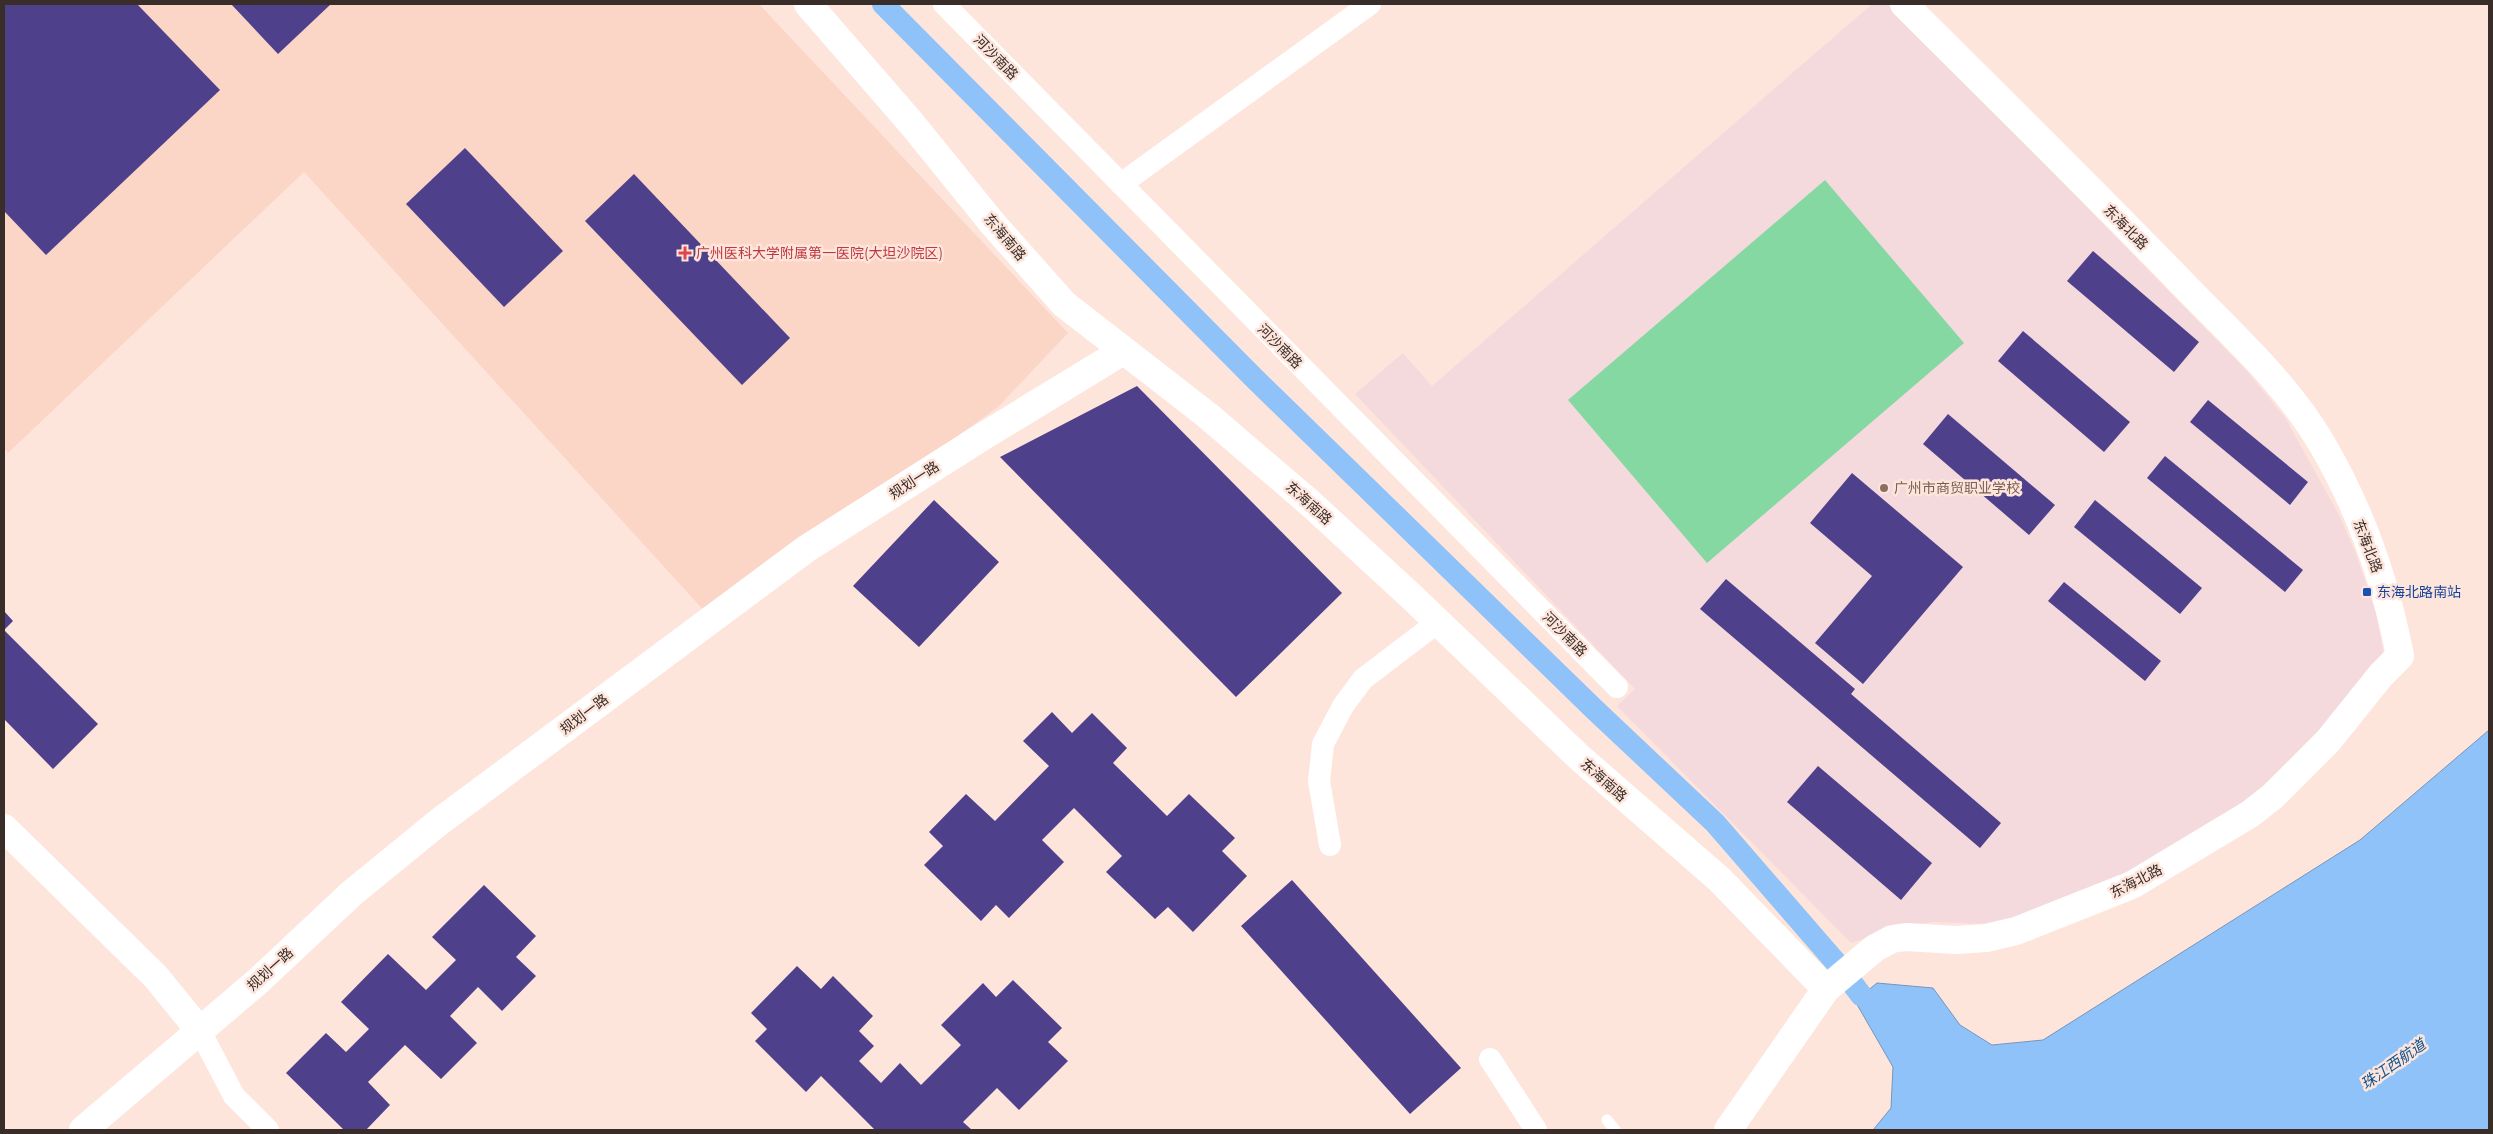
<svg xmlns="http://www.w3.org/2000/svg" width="2493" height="1134" font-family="Montserrat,'Noto Sans SC',sans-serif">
	<rect width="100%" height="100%" fill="#fee5dc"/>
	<polygon fill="#fbd5c6" points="4,4 759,4 1068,333 998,407 708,615 304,172 8,453 4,448"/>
	<polygon fill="#f4dadc" points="1872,4 1888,4 2247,371 2286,419 2339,515 2356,554 2376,612 2384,655 2318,739 2241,805 2162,855 2101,887 2047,909 1990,924 1932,922 1896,928 1851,943 1617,706 1635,689 1355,394 1403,353 1432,386"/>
	<polygon fill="#85d8a2" points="1825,180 1964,343 1707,563 1568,400"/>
	<polygon fill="#8fc2f9" stroke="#7595ba" points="2489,730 2489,1130 1873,1130 1891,1108 1893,1067 1855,1001 1877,983 1933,988 1960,1025 1992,1045 2043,1040 2360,840"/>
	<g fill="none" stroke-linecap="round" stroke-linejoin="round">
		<polyline stroke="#8fc2f9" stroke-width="22" points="883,4 1256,380 1595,710 1715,823 1839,966 1861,995"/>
	</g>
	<g fill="#4f408b">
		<polygon points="4,4 137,4 220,90 46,255 4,211"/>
		<polygon points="231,4 331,4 278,54"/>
		<polygon points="465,148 563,251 504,307 406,204"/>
		<polygon points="634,174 790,338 742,385 585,221"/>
		<polygon points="2093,251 2199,342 2174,372 2067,281"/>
		<polygon points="2023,331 2130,422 2104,452 1998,361"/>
		<polygon points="1137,386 1342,593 1236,697 1000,457"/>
		<polygon points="2208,400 2308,482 2290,505 2190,422"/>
		<polygon points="1948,414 2055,505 2029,535 1923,444"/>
		<polygon points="2165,456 2303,570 2285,592 2147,478"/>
		<polygon points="1852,473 1963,567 1863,684 1815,643 1872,576 1810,523"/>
		<polygon points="934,500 999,562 919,647 853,586"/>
		<polygon points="2095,500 2202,588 2180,614 2074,527"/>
		<polygon points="1726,579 1855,689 1851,694 2001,823 1980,848 1700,609"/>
		<polygon points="2064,582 2161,661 2145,681 2048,601"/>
		<polygon points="4,611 13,621 4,630 98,724 53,769 4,719"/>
		<polygon points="1052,712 1072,733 1092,713 1127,748 1113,763 1167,816 1189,794 1235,838 1222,851 1247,876 1193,932 1168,907 1155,919 1106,872 1122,856 1074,808 1042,840 1064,862 1009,918 996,905 981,921 924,865 943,846 929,832 966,794 995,821 1049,766 1023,741"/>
		<polygon points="1818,766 1932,863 1901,900 1787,802"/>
		<polygon points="1292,880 1461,1068 1410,1114 1241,926"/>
		<polygon points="484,885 536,936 516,957 536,976 502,1011 478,987 450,1016 477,1043 441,1079 405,1045 368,1082 390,1105 366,1130 344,1130 286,1073 326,1033 346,1052 369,1029 341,1002 388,954 426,990 456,960 432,937"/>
		<polygon points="797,966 821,989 833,976 873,1016 859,1031 874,1046 859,1061 881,1083 900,1063 921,1085 961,1045 941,1025 983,983 996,997 1013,980 1062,1028 1048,1042 1068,1061 1019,1110 997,1088 963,1122 972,1130 875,1130 821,1076 806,1092 755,1041 767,1029 751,1013"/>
	</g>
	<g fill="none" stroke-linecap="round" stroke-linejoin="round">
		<polyline stroke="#fff" stroke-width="11" points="1607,1120 1615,1130"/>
		<g stroke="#fff" stroke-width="22">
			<polyline points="944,4 1617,687"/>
			<polyline points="1121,184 1370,4"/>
			<polyline points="1330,845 1319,781 1323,744 1343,706 1363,679 1438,622"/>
			<polyline points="200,1031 234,1096 268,1130"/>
			<polyline points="1490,1059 1536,1130"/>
		</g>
		<g stroke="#fff" stroke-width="28">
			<polyline points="808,4 912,124 993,224 1064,304 1207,415 1311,504 1414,599 1580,758 1719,879 1826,989"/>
			<polyline points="4,828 156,977 200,1031"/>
			<polyline points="83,1130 257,982 352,893 439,822 806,549 982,437 1123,351"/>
			<path d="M1728,1130L1826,989L1875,948L1892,939L1906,937L1956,940L1986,938L2016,931L2132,885L2250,814L2273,796L2328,741L2381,675L2400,656C2386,583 2360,509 2322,444C2286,382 2229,332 2179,280C2089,187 1996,96 1904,4"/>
		</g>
	</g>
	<path fill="#e0444e" stroke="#fee5dc" stroke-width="2" d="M682.5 245.5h5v5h5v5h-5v5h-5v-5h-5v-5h5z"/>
	<circle fill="#8d6e63" stroke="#fee5dc" stroke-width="2" cx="1884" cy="488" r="5"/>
	<rect fill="#1a4fb4" stroke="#fee5dc" stroke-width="2" x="2362" y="587" width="10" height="10" rx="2.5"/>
	<g text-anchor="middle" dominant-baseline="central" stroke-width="5" stroke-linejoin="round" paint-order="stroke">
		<g font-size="14" fill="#382d28" stroke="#fee5dc">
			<text transform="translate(996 57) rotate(46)">河沙南路</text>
			<text transform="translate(2126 227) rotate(45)">东海北路</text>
			<text transform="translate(1005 237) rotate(50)">东海南路</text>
			<text transform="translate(1280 346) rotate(45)">河沙南路</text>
			<text transform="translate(914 480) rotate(-33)">规划一路</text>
			<text transform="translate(1309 503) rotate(42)">东海南路</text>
			<text transform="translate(2368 546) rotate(69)">东海北路</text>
			<text transform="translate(1565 634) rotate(45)">河沙南路</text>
			<text transform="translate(584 714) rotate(-37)">规划一路</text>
			<text transform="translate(1604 780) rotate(42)">东海南路</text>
			<text transform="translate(2136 881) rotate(-27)">东海北路</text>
			<text transform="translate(270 969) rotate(-42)">规划一路</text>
		</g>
		<g font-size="14" fill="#be3a42" stroke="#fee5dc" text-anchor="start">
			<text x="696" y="253">广州医科大学附属第一医院(大坦沙院区)</text>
		</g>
		<g font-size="14" fill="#785e54" stroke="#fee5dc" text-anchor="start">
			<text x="1894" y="488">广州市商贸职业学校</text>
		</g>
		<g font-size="14" fill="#164399" stroke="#fee5dc" text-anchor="start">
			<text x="2377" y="592">东海北路南站</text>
		</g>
		<g font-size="15" font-style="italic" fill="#0d5390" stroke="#fee5dc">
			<text transform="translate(2393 1064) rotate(-35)">珠江西航道</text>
		</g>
	</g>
	<rect width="2493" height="1134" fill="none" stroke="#382d28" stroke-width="10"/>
</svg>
